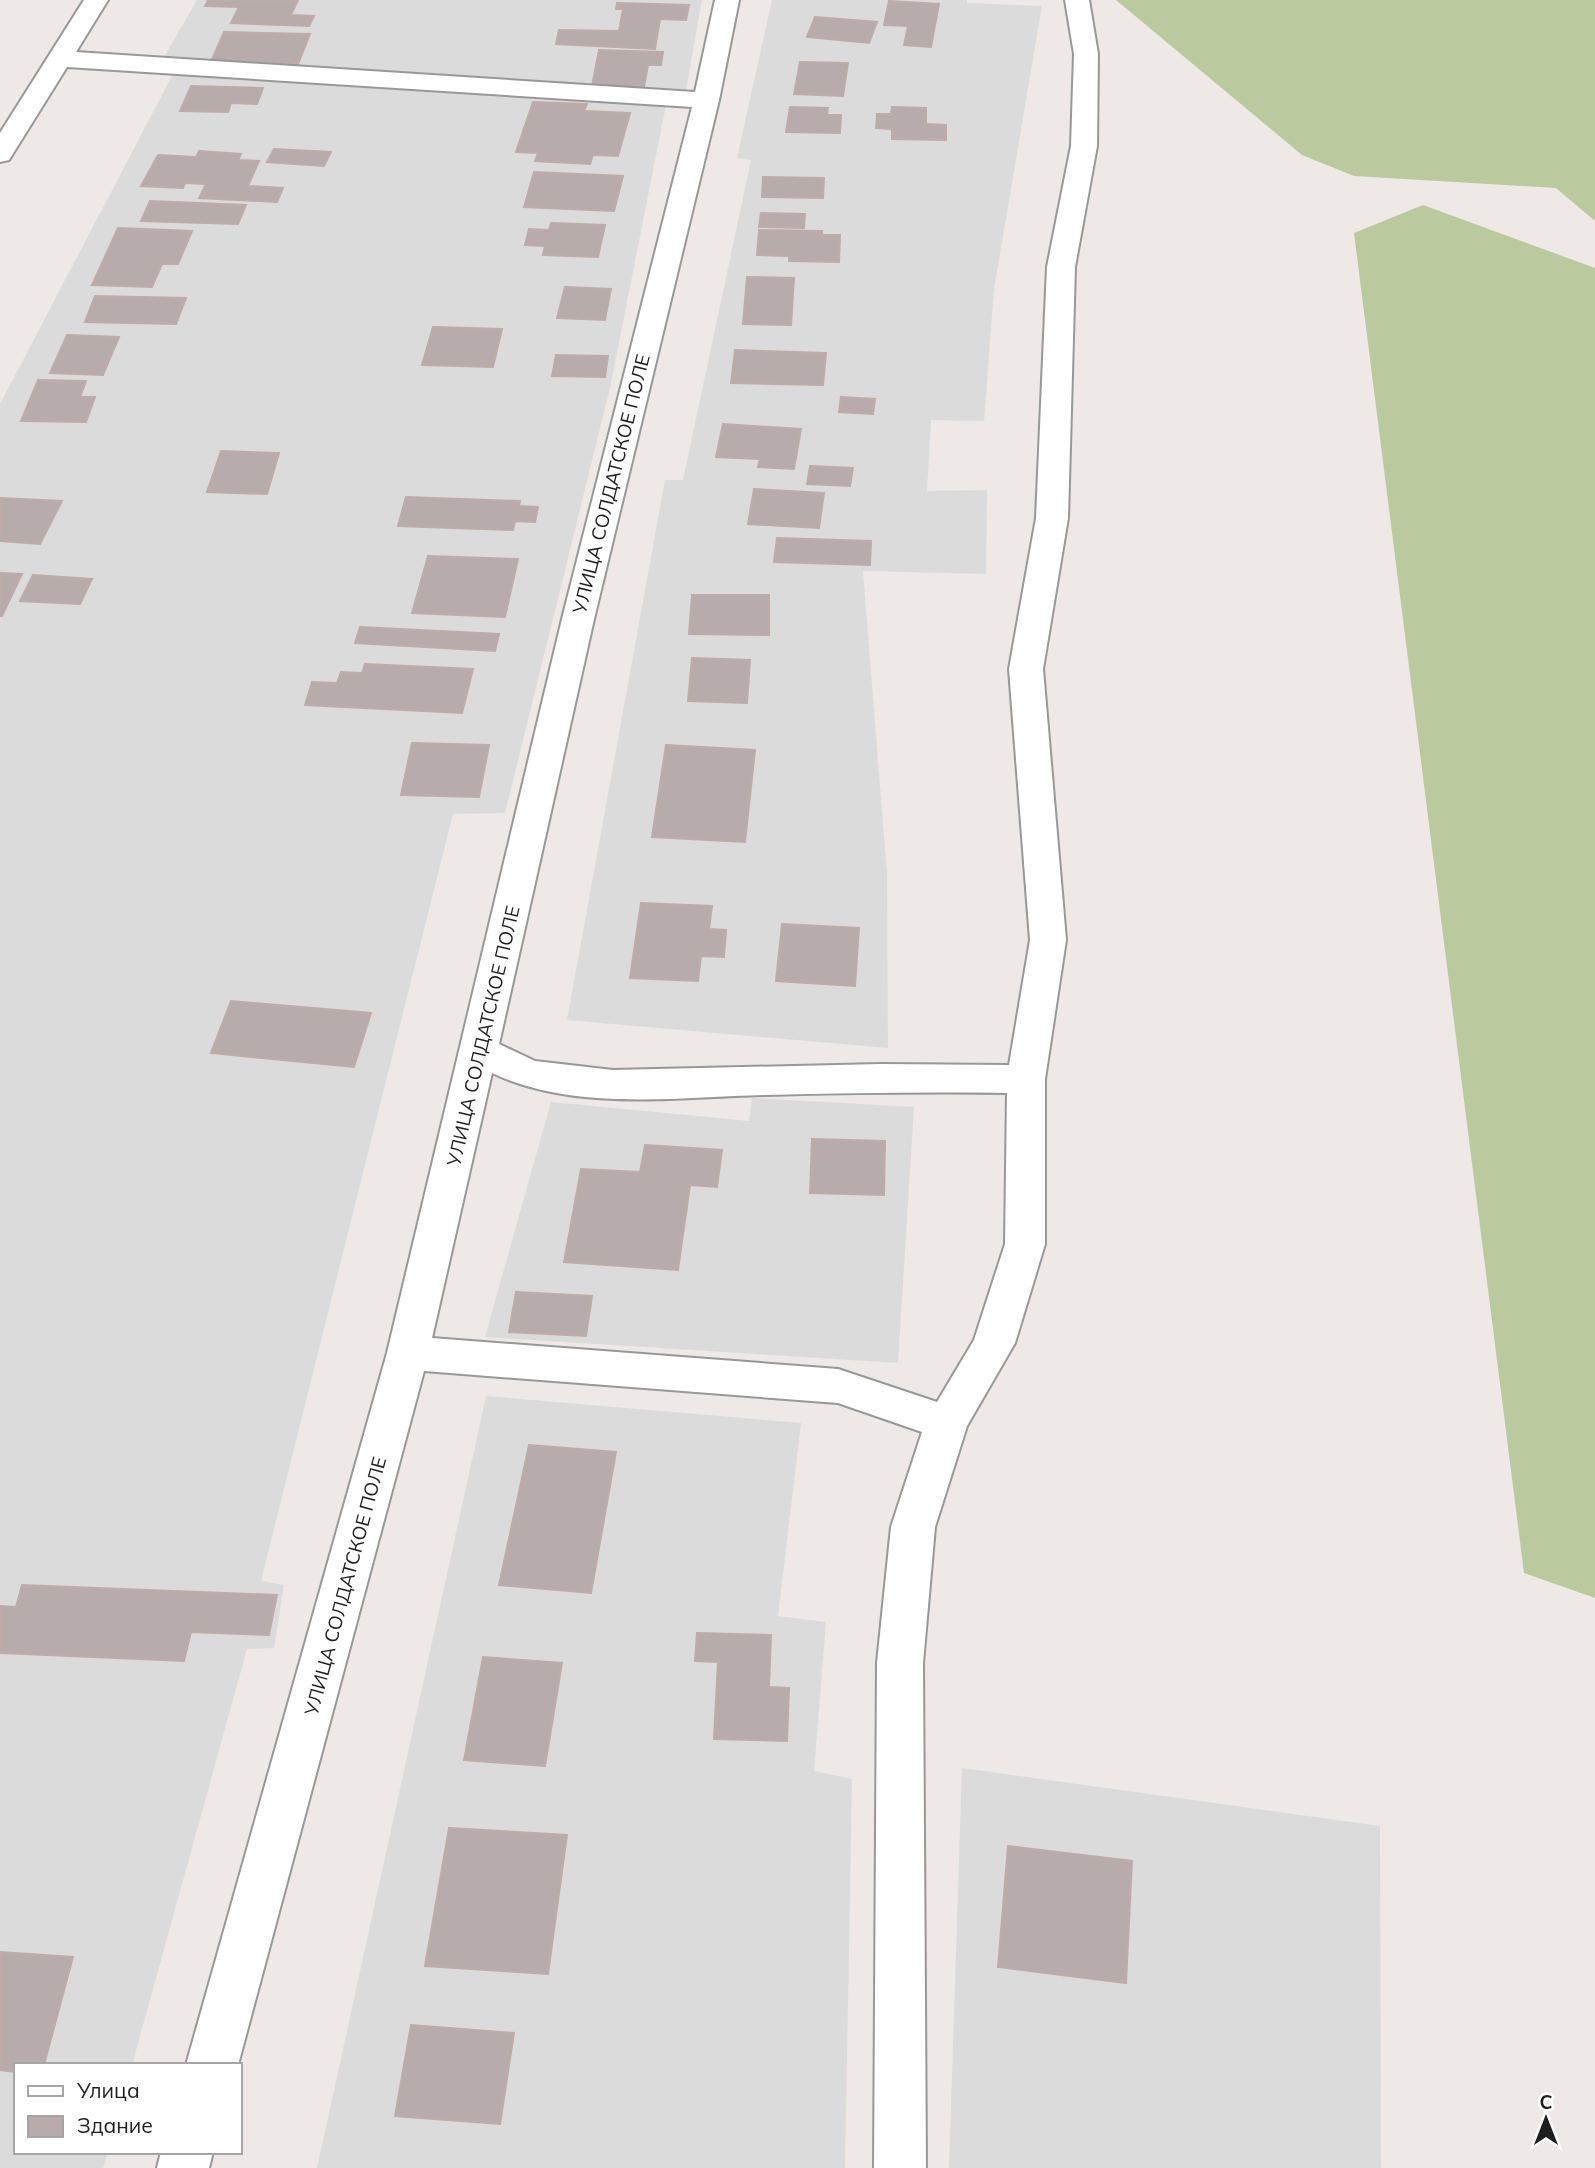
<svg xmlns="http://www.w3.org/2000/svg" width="1595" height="2168" font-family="Mulish,sans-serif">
	<rect width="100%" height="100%" fill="#eee8e6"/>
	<g fill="#dcdbdc">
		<polygon points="197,0 702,0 686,90 613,90 163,59"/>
		<polygon points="772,0 967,0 967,3 1042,6 994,289 984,421 931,420 927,491 987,490 986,574 863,571 887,875 888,1048 567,1020 665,480 683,480 751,160 737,158"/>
		<polygon points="173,74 666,105 610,388 505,813 453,814 261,1581 284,1585 274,1648 247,1649 132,2065 16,2065 16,2152 108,2152 103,2168 0,2168 0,404"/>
		<polygon points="752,1098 914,1107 898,1363 485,1337 551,1102 749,1121"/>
		<polygon points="486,1396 801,1423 778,1616 826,1622 814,1771 852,1779 845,2168 317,2168"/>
		<polygon points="962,1768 1380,1826 1381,2168 949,2168"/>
	</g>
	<g fill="#bbca9e">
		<polygon points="1116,0 1595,0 1595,221 1556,188 1354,176 1302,155"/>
		<polygon points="1423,205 1595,268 1595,1598 1524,1573 1354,233"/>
	</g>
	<g fill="#b7acab" stroke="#bfaba9" stroke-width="2">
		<polygon points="208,0 298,0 291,15 314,16 309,26 231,23 239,7 205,6"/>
		<polygon points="889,1 939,4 931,47 904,45 908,26 884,25"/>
		<polygon points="617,3 689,5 686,20 660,19 655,49 556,44 559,30 619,31 623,9 616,9"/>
		<polygon points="815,17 877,22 869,43 807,37"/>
		<polygon points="224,32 310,34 298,64 211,62"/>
		<polygon points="599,50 663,52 661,65 648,65 644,87 592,86"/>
		<polygon points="800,62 848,63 843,96 794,94"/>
		<polygon points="191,86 263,88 257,104 231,103 228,112 180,111"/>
		<polygon points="533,102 587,104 584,111 630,113 618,156 593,155 590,164 535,161 538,153 516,152"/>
		<polygon points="790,107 828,108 827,115 841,115 840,133 786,132"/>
		<polygon points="892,107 926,108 926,124 946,125 946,140 892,139 892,129 876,128 877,114 891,114"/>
		<polygon points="274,149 331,152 324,166 267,162"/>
		<polygon points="199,151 241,154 238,160 259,161 248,186 283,188 277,202 199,198 206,184 185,183 183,188 141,186 158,155 196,157"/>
		<polygon points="534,172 623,176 614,211 524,207"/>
		<polygon points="763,177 824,178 823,198 762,197"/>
		<polygon points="150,201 246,205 238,224 141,221"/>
		<polygon points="761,213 805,214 804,228 759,227"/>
		<polygon points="551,223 605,225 598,257 543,255 545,246 525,245 529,229 549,230"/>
		<polygon points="118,228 192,231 178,264 162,264 152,287 92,285"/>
		<polygon points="759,230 822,231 822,235 840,235 839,262 789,261 789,256 757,255"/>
		<polygon points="747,277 794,278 791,325 743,324"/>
		<polygon points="565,287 611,289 605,320 557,318"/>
		<polygon points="95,296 186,298 176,324 85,322"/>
		<polygon points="433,327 502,329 493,367 422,365"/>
		<polygon points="67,335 119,337 103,375 50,373"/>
		<polygon points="735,350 826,353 823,385 731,383"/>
		<polygon points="556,355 608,356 605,377 552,376"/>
		<polygon points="38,380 86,381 80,397 95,397 86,422 21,421"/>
		<polygon points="841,397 875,399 873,414 839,412"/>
		<polygon points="723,424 801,429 794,469 758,467 760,459 716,457"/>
		<polygon points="221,451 279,453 267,494 207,492"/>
		<polygon points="810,466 853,468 850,486 807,484"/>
		<polygon points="754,489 824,493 819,528 748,524"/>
		<polygon points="406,497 520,501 519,506 538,507 535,522 515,521 513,530 398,526"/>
		<polygon points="0,498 62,501 40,544 0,541"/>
		<polygon points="777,538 871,541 870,565 774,562"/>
		<polygon points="428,556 518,559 505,617 412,613"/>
		<polygon points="0,573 22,574 2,616 0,616"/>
		<polygon points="33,575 92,579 80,604 20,601"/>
		<polygon points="692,595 769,595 769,635 689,634"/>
		<polygon points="360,627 499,634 495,651 355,643"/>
		<polygon points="692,658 750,660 747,703 688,701"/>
		<polygon points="365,664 473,669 462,713 305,705 312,682 337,683 341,672 362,673"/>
		<polygon points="412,743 489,745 479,797 401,795"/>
		<polygon points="666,745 755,750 745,842 652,837"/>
		<polygon points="641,903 712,906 709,929 726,930 724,957 701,956 698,981 630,978"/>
		<polygon points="782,924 859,928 855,986 776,981"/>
		<polygon points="231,1001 371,1013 354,1067 211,1053"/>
		<polygon points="812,1139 885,1141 884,1195 810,1193"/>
		<polygon points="645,1145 722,1150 717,1187 690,1185 678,1270 564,1262 581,1169 640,1172"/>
		<polygon points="516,1292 592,1296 586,1336 509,1332"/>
		<polygon points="529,1445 616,1452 591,1593 499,1585"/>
		<polygon points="22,1585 277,1595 269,1635 191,1632 184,1661 0,1653 0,1606 16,1607"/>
		<polygon points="697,1633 771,1635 769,1687 789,1688 787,1741 714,1739 718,1662 695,1661"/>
		<polygon points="483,1657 562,1663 545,1766 464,1760"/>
		<polygon points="449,1828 567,1835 548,1974 425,1966"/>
		<polygon points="1008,1846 1132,1861 1126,1983 998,1967"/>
		<polygon points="0,1952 73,1957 44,2065 16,2065 16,2072 0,2070"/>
		<polygon points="411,2025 514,2033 500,2124 395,2116"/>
	</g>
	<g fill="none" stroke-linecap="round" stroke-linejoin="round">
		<defs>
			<g id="minor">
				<path d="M84,0H108L76,52L695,92L715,0H739L719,100L594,619L499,1044L535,1061L613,1070L881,1064L1009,1065L1030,940L1009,669L1036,518L1047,267L1071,146L1074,54L1065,0H1089L1098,54L1097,146L1075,267L1068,518L1043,669L1066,940L1045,1079V1244L1015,1343L967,1426L935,1527L923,1663L926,2168H874L877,1663L891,1527L922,1432L838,1403L424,1371L238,2065H186L387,1353L562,619L692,107L67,67L9,160L0,162V133ZM492,1073C574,1112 678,1097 766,1095C846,1093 926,1092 1007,1093L1005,1244L974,1340L937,1402L838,1369L432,1338Z"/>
				<polygon points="161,2152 213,2152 209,2168 157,2168"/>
			</g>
		</defs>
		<use href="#minor" stroke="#989898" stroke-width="4"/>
		<use href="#minor" fill="#fff" fill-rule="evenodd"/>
	</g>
	<g text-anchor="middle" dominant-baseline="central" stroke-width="7" stroke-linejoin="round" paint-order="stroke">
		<g font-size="19" fill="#1e1e1e" stroke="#fff">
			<text transform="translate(611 484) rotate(-76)">УЛИЦА СОЛДАТСКОЕ ПОЛЕ</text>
			<text transform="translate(483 1036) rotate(-77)">УЛИЦА СОЛДАТСКОЕ ПОЛЕ</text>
			<text transform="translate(345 1586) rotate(-75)">УЛИЦА СОЛДАТСКОЕ ПОЛЕ</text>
		</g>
	</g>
	<rect x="14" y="2063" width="228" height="91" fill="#ffffff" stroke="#a5a5a5" stroke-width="2"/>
	<rect x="28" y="2086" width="35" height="10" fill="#ffffff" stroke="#a5a5a5" stroke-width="2"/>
	<text x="77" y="2098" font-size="21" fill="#1e1e1e">Улица</text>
	<rect x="28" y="2116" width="35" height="21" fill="#b7acab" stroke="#a5a5a5" stroke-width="2"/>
	<text x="77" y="2133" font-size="21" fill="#1e1e1e">Здание</text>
	<g transform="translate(1546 2119)" stroke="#ffffff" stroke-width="5" paint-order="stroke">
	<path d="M0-5L12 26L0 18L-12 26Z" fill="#1e1e1e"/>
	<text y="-10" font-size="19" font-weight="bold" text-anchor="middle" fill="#1e1e1e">С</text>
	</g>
</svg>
